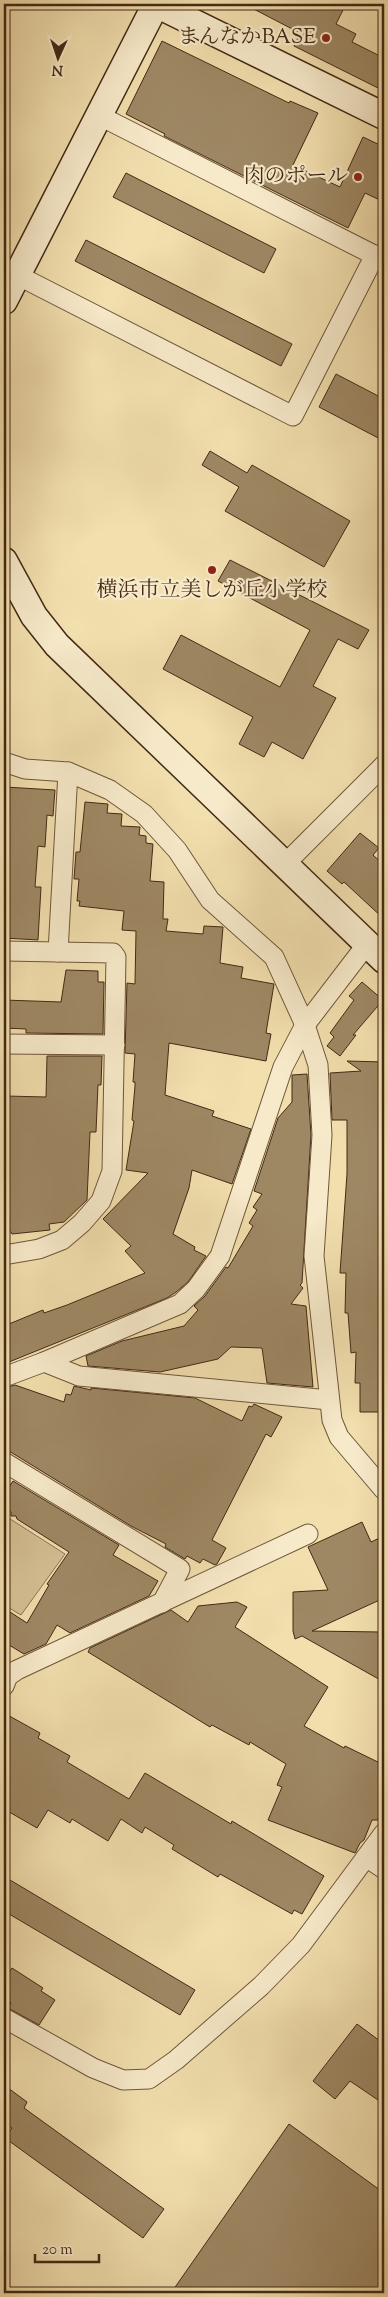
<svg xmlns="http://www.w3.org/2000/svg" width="388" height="2297" font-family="'Sorts Mill Goudy','Noto Serif JP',serif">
	<rect width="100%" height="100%" fill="#f2dfae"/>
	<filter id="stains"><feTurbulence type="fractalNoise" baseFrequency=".004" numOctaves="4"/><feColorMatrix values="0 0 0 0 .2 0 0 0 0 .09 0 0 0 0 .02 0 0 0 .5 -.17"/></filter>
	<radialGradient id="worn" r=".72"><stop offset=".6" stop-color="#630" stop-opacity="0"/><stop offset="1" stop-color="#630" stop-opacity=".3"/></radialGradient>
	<polygon fill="#d4c094" stroke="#8c7454" points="4,1515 65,1554 21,1615 4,1605"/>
	<g fill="#9e8864" stroke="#432914">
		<polygon points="244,4 346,4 336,24 356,34 352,42 384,58 384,91 294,46 300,33"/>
		<polygon points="162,41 289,103 290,101 318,113 293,165 340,187 363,137 384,147 384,202 365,193 348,228 164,136 165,134 126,114"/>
		<polygon points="126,173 276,249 264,273 113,197"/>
		<polygon points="86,240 292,344 281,366 75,261"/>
		<polygon points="336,374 384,399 384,441 319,407"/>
		<polygon points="210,451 247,473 252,465 350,521 324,567 225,511 239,487 202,465"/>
		<polygon points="230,560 369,630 358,649 338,639 313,686 336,698 303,759 272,742 264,757 239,744 253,717 163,669 181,635 280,687 310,630 218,581"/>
		<polygon points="5,787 55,790 53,816 47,815 45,847 38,846 35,887 41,887 38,940 4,938"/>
		<polygon points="85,802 108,804 107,813 122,814 121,826 140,827 139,835 146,836 146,843 153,844 150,881 164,882 163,919 168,919 166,931 203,934 204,926 223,927 220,963 243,967 241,978 274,984 266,1033 271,1034 266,1061 169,1043 165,1095 214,1111 212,1116 251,1129 232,1184 192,1170 189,1188 173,1234 195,1247 194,1250 206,1256 188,1282 176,1292 167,1298 4,1364 4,1326 43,1310 44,1313 67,1305 145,1273 125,1251 131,1246 103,1219 148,1173 126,1170 134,1121 132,1120 135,1086 135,1082 133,1082 135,1054 125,1053 127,983 135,984 136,931 122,930 124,911 79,906 80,901 77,901 79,879 74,879 76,852 80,852"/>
		<polygon points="360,833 379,848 373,855 384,865 384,919 344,882 342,884 327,871"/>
		<polygon points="66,970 98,971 98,982 104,982 103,1034 26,1033 26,1029 4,1028 4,1000 61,1002"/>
		<polygon points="362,982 383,1000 353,1035 356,1035 340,1056 327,1046 334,1037 330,1033 354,1000 349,996"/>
		<polygon points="47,1056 102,1056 101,1085 98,1085 96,1132 90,1132 87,1200 64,1222 49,1224 50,1230 12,1234 11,1232 9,1232 4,1202 8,1132 5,1132 6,1096 46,1097"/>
		<polygon points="347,1061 384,1062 384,1351 382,1412 360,1412 360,1383 355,1383 356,1352 351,1353 348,1313 345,1313 346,1273 340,1273 347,1174 347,1120 332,1120 330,1073 361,1071"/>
		<polygon points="307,1074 311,1135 302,1283 300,1285 303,1288 291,1304 306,1306 313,1387 267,1383 262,1348 231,1347 218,1359 160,1372 88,1366 86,1356 122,1341 184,1326 198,1310 194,1306 205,1296 226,1267 228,1268 253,1226 249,1223 257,1210 253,1207 262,1194 254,1191 278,1118 292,1102 292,1075"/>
		<polygon points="15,1385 64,1402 66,1394 71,1395 74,1386 91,1390 91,1388 195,1398 242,1421 249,1406 252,1407 254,1404 282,1417 271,1437 266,1434 212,1540 226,1548 217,1564 215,1565 203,1559 200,1563 187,1556 185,1559 165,1547 166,1544 131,1526 4,1448 4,1388"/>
		<polygon points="13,1481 119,1545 113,1555 158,1581 149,1596 70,1633 57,1625 46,1644 24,1654 4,1642 4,1622 10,1612 27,1623 49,1585 47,1584 69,1552 17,1519 16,1516 11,1516 11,1512 4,1508 4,1495"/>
		<polygon points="362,1522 371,1542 384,1536 384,1598 312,1631 381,1632 382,1642 384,1642 384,1682 302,1636 295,1639 293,1631 293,1592 328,1590 308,1547"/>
		<polygon points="237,1602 247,1607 235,1627 328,1687 304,1726 344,1748 345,1746 382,1764 379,1769 384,1771 384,1818 379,1816 378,1820 372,1820 364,1840 360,1843 355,1853 268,1820 282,1787 277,1785 286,1764 250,1742 249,1745 212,1725 210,1727 88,1652 90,1648 171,1610 188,1622 198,1606"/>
		<polygon points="4,1713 40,1733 38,1738 70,1756 67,1762 129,1799 145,1773 231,1824 232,1821 324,1876 302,1914 294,1910 292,1914 220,1874 218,1877 172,1849 174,1845 145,1827 142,1833 121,1819 108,1841 72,1819 70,1823 48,1810 37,1828 4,1809"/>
		<polygon points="10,1880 195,1990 180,2015 4,1911 4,1890"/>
		<polygon points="12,1968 43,1988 41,1991 55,2000 39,2025 8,2008 11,2003 4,1999 4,1980"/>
		<polygon points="357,2024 384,2044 384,2091 378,2100 350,2081 335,2099 313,2081"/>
		<polygon points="4,2085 27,2102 24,2108 164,2209 143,2238 5,2138 12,2128 4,2122"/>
		<polygon points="289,2124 384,2193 384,2293 171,2293"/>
	</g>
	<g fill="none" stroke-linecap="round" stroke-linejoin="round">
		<defs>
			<g id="street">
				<polyline points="100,116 384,260"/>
				<polyline points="17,275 293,416 375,255"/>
				<polyline points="4,762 25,769 68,772 110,790 144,814 177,850 210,900 274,957 305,1025 318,1065 322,1135 314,1256 332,1420 339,1437 384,1490"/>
				<polyline points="285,864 384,765"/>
				<polyline points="4,951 113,953 116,957 112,1171 101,1201 82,1223 62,1240 39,1249 4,1255"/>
				<polyline points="58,952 68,772"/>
				<polyline points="4,1044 115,1045"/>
				<polyline points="44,1362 79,1376 329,1400"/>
				<polyline points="4,1377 44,1362 180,1304 196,1289 220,1256 283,1067 305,1025 367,944"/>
				<polyline points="4,1462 180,1569 162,1603"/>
				<polyline points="4,1686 8,1676 17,1670 308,1534"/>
				<polyline points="366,1857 384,1869"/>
				<polyline points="4,2018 93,2068 123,2080 149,2079 176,2060 261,1986 301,1945 384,1833"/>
			</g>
			<g id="secondary">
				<polyline points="156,4 384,116"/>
				<polyline points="4,301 156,4"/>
				<polyline points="4,561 34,616 57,645 384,960"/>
			</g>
		</defs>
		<use href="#street" stroke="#6f563a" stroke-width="21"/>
		<use href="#secondary" stroke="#432914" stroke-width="29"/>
		<use href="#street" stroke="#f7eaca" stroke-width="19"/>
		<use href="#secondary" stroke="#f7eaca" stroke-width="26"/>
	</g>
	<g fill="#8f2418" stroke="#f7eaca" stroke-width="2">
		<circle cx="326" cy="38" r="5"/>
		<circle cx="358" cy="177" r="5"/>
		<circle cx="212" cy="570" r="5"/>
	</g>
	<g text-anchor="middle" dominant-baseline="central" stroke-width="4.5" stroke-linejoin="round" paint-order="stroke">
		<g font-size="21" fill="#432914" stroke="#f7eaca" text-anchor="end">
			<text x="316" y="38">まんなかBASE</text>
			<text x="348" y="177">肉のポール</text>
			<text x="212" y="591" text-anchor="middle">横浜市立美しが丘小学校</text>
		</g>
	</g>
	<rect width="388" height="2297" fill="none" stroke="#f2dfae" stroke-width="20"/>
	<rect x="5" y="5" width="378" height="2287" fill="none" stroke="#432914" stroke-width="2.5"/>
	<rect x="10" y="10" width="368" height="2277" fill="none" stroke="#432914"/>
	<g transform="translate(58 58) rotate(183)" stroke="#f7eaca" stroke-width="4" paint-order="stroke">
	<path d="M0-4L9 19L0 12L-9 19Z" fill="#432914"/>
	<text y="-8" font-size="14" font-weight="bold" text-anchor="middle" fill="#432914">N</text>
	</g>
	<path d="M35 2254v8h64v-8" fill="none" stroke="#432914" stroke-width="2.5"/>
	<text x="42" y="2254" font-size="15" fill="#432914" stroke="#f7eaca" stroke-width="4" paint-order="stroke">20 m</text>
	<rect width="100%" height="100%" filter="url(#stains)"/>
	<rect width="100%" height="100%" fill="url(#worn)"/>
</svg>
